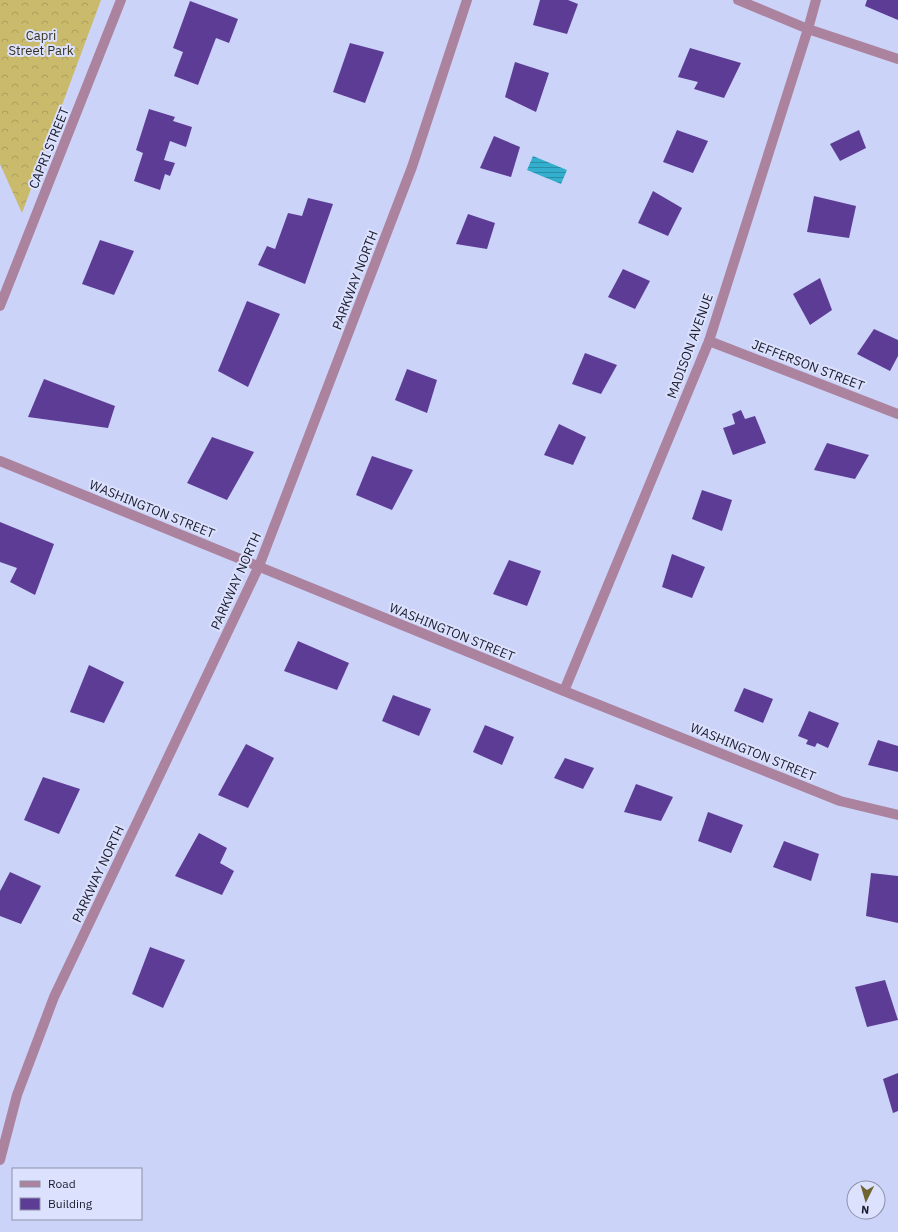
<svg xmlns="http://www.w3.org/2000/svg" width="898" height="1232" font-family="'IBM Plex Sans',sans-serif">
	<defs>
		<pattern id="forest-crowns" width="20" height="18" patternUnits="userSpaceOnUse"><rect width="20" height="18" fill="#caba6c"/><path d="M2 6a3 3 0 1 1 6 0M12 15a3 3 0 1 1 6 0" fill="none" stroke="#ad9f5e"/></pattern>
		<pattern id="water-rules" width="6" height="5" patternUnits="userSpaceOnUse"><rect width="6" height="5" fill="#33afcd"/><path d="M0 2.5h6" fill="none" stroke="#2a8ea7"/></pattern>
	</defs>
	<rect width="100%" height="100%" fill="#ccd3f9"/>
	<polygon fill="url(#forest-crowns)" points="0,0 101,0 22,213 0,164"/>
	<polygon fill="url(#water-rules)" points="533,156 567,170 561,184 527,170"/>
	<g fill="#5d3c95">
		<polygon points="540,0 568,0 578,4 567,34 533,25"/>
		<polygon points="867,0 898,0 898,20 865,6"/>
		<polygon points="190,1 238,19 229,43 216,38 198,85 174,76 183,52 173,48"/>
		<polygon points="350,43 384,52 365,103 333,92"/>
		<polygon points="690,48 741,63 724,98 694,89 698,82 678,77"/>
		<polygon points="515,62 549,73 536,112 505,97"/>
		<polygon points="149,109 175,117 173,121 192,127 186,147 170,141 164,160 175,163 170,176 165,174 160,190 134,181 143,153 136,150"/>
		<polygon points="677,130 708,141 693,173 663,162"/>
		<polygon points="859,130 866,148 840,161 830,144"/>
		<polygon points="494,136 520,147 511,177 480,168"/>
		<polygon points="653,191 682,208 668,236 638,223"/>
		<polygon points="814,196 856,206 849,238 807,232"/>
		<polygon points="308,198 333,204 305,284 258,265 267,246 275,249 288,213 302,216"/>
		<polygon points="468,214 495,223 487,249 456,244"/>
		<polygon points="100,240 134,251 114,295 82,284"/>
		<polygon points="623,269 650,281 635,309 608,297"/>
		<polygon points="820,278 832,310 810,325 793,294"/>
		<polygon points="247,301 280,314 248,387 218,371"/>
		<polygon points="874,329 898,340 898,356 890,371 857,354"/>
		<polygon points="585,353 617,365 601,394 572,384"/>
		<polygon points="407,369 437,380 427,413 395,400"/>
		<polygon points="44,379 115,406 108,428 28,417"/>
		<polygon points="741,410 745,419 755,416 766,443 733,455 723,428 735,424 732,414"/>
		<polygon points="559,424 586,437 573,465 544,455"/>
		<polygon points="212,437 254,452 227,500 187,483"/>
		<polygon points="827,443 869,455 855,479 814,470"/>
		<polygon points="372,456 413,470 392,510 356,495"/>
		<polygon points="702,490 732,500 722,531 692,519"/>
		<polygon points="0,522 54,544 35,595 10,582 17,568 0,562"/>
		<polygon points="672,554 705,567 692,598 662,587"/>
		<polygon points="509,560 541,571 527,606 493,594"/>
		<polygon points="298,641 349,663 337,690 284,671"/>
		<polygon points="89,665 124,682 104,723 70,712"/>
		<polygon points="744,688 773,699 763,723 734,711"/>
		<polygon points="393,695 431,709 419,736 382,721"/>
		<polygon points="809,711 839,723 828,748 817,743 815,747 806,744 808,740 798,736"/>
		<polygon points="485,725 514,737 502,765 473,752"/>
		<polygon points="878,740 898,746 898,772 868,765"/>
		<polygon points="246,744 274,758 248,808 218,795"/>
		<polygon points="565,758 594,768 583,789 554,778"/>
		<polygon points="43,777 80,789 59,834 24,820"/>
		<polygon points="636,784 673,797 661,821 624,812"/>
		<polygon points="708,812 743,825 731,853 698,841"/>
		<polygon points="199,833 227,848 220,863 234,871 222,895 175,876"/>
		<polygon points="784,841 819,854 811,881 773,867"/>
		<polygon points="10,872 41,886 21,924 0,916 0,891"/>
		<polygon points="871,873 898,876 898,923 866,916"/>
		<polygon points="150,947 185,960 163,1008 132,994"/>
		<polygon points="885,980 898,1020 867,1027 855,987"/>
		<polygon points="898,1073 898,1111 893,1113 883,1079"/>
	</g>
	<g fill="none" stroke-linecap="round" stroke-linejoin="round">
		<g stroke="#ac839f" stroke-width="10">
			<polyline points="738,0 808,29 898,59"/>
			<polyline points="0,306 121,0"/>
			<polyline points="709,341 898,414"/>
			<polyline points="0,461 564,691 840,801 898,815"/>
			<polyline points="564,691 709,341 808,29 816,0"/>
			<polyline points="0,1160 17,1095 54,997 259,566 412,167 467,0"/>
		</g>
	</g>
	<g text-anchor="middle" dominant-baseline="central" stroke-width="4" stroke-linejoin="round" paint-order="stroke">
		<g font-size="13" fill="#36321d" stroke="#dce1fd">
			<text x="41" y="35">Capri<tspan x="41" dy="15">Street Park</tspan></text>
		</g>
		<g font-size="13" fill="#1a1c2d" stroke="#dce1fd">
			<text transform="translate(49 148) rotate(-68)">CAPRI STREET</text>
			<text transform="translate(355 280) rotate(-69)">PARKWAY NORTH</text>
			<text transform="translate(690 346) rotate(-70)">MADISON AVENUE</text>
			<text transform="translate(808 365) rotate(21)">JEFFERSON STREET</text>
			<text transform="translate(152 509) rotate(22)">WASHINGTON STREET</text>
			<text transform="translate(236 581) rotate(-66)">PARKWAY NORTH</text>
			<text transform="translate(452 632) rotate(22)">WASHINGTON STREET</text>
			<text transform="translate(753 752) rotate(22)">WASHINGTON STREET</text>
			<text transform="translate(98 874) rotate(-65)">PARKWAY NORTH</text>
		</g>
	</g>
	<rect x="12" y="1168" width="130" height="52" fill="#dce1fd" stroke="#8e92aa"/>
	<rect x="20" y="1181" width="20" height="6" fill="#ac839f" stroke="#8e92aa"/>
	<text x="48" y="1188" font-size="12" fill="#1a1c2d">Road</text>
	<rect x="20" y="1198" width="20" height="12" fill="#5d3c95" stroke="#8e92aa"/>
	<text x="48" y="1208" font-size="12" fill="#1a1c2d">Building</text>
	<g transform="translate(866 1200) rotate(185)"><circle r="19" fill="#dce1fd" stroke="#8e92aa"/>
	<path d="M0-3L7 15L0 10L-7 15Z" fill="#6f6431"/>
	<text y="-6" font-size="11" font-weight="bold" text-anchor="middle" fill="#1a1c2d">N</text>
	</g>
</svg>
